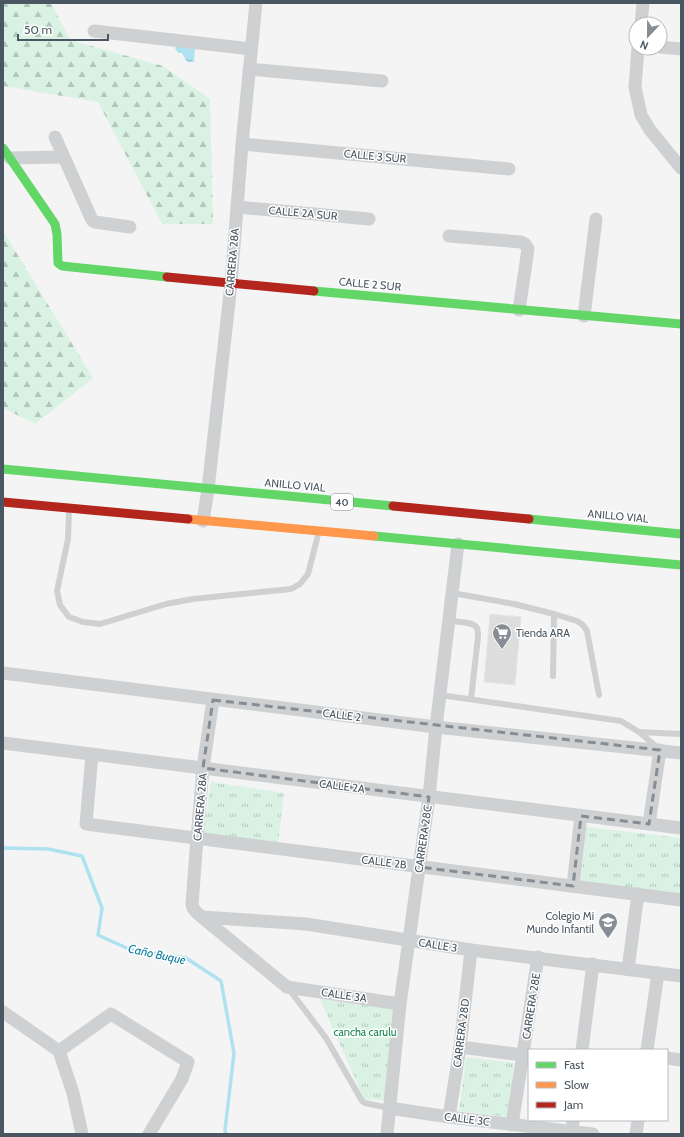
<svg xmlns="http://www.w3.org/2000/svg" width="684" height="1137" font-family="Cabin,sans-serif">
	<defs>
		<pattern id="grass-tufts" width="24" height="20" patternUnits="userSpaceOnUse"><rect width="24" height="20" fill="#d9f2e3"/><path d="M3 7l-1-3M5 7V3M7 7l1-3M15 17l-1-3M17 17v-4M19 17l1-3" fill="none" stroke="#b2c7bb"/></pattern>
		<pattern id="forest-firs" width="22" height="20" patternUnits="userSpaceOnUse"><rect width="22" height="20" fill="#d9f2e3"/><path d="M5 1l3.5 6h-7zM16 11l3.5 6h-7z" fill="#b2c7bb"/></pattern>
		<pattern id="water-ripples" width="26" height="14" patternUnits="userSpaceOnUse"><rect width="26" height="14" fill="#aee2f0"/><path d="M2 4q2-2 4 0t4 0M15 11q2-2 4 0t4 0" fill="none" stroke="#90bac6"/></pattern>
	</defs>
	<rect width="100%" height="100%" fill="#f4f4f4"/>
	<g fill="url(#grass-tufts)">
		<polygon points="211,782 284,793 277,852 202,843"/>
		<polygon points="586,827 681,838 681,902 580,889"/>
		<polygon points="320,999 394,1009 386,1100 364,1099"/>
		<polygon points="466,1057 514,1063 508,1117 459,1111"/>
	</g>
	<g fill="url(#forest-firs)">
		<polygon points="3,3 51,3 70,40 163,66 210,99 213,224 162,224 98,102 3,86"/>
		<polygon points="3,231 93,378 35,424 3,408"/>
	</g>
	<polygon fill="url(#water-ripples)" points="177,45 195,46 194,62 187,62 182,53 178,53 175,48"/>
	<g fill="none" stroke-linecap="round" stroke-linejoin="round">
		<polyline stroke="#aee2f0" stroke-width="3.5" points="3,848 48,849 82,856 102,908 98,935 131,950 186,958 221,981 234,1053 225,1130 226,1134"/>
	</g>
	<polygon fill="#ddddde" stroke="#e5e6e7" points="490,614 521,617 515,685 484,682"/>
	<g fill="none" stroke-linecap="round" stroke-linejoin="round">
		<g stroke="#ced0d2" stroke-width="6">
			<polyline points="69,512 68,539 57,591 60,605 69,617 83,622 100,624 166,604 193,599 291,589 300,584 308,574 318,535"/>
			<polyline points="452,593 514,604 554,614 577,621 583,625 587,631 599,695"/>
			<path d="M449,621C456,622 473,621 477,628C478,630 478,635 478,637L471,699"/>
			<polyline points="553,676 554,614"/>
			<polyline points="440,695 621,721 639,732 658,748"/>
			<polyline points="639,732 681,734"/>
			<polyline points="288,988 326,1038 362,1101 365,1103 389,1108"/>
		</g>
		<g stroke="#ced0d2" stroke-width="13">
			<polyline points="641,24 643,3"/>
			<polyline points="94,31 251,49"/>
			<polyline points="660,47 681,49"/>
			<polyline points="638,48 635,87 641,115 650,130 681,168"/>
			<polyline points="249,69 382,81"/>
			<polyline points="55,137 92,220 95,222 130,227"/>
			<polyline points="242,144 509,169"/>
			<polyline points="10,158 63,157"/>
			<polyline points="237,207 369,219"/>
			<polyline points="449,236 521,242 525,244 528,249 519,310"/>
			<polyline points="584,316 596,219"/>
			<polyline points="203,521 208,489 231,284 242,144 256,3"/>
			<polyline points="3,673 436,727 681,753"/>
			<polyline points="213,700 203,768 197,838 192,904 193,908 197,913 287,987 400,1004"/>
			<polyline points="3,743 681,828"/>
			<polyline points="92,754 86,824 681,900"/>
			<polyline points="649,824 660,750"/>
			<polyline points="573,886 581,816"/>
			<polyline points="202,917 306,924 471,950 681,976"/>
			<polyline points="628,969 638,894"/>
			<polyline points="3,1012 59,1051"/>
			<polyline points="460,1047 523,1055"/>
			<polyline points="582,1050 593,964"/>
			<polyline points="647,1050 658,973"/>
			<polyline points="59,1051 111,1014 188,1062 182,1079 149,1134"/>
			<polyline points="59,1051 73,1093 82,1134"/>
			<polyline points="667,1058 681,1060"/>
			<polyline points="389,1108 449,1117 593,1134"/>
			<polyline points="449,1117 460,1047 471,950"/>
			<polyline points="512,1125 538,957"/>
			<polyline points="572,1132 573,1120"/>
			<polyline points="387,1134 400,1004 429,797 436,727 458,544"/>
			<polyline points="636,1134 638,1120"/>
		</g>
		<g stroke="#63d668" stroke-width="9">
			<polyline points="3,148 55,224 57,234 58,263 62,266 167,277"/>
			<polyline points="314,291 681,324"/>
			<polyline points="3,469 393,506"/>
			<polyline points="529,519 681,534"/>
			<polyline points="374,536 681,565"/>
		</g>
		<polyline stroke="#ff974d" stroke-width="9" points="188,519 374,536"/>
		<g stroke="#b3261e" stroke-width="9">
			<polyline points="167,277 314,291"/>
			<polyline points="3,502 188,519"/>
			<polyline points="393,506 529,519"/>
		</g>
	</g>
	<path fill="none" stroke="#868d94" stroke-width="3" stroke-dasharray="8 5" stroke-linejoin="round" d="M213,700L660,750L649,824L581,816L573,886L419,867L429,797L203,768Z"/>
	<defs>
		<symbol id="supermarket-pin" viewBox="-11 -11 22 30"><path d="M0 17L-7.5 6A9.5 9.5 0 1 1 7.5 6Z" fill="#868d94" stroke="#fff"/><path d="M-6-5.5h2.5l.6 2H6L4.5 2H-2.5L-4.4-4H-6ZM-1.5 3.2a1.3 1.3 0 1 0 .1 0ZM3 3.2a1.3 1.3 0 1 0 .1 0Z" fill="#fff"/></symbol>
		<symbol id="school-pin" viewBox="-11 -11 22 30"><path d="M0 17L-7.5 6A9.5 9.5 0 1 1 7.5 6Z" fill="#868d94" stroke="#fff"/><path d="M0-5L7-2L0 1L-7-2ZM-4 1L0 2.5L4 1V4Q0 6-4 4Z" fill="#fff"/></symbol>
	</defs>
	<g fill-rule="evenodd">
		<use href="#supermarket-pin" x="491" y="622" width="22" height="30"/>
		<use href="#school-pin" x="597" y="911" width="22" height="30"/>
	</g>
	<g text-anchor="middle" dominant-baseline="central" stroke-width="3" stroke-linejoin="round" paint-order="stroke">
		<rect fill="#fff" stroke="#808990" stroke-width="1" x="331" y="494" width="22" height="16" rx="3"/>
		<g font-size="10" font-weight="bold" fill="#4a5661">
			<text x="342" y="502">40</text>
		</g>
		<g font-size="11" fill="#4a5661" stroke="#fff">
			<text transform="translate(375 156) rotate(5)">CALLE 3 SUR</text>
			<text transform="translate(303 213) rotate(5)">CALLE 2A SUR</text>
			<text transform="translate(232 262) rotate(-85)">CARRERA 28A</text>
			<text transform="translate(370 284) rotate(5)">CALLE 2 SUR</text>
			<text transform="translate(295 485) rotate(5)">ANILLO VIAL</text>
			<text transform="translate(618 516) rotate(5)">ANILLO VIAL</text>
			<text transform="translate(342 715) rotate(7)">CALLE 2</text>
			<text transform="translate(342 786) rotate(7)">CALLE 2A</text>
			<text transform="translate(200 807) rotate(-85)">CARRERA 28A</text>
			<text transform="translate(423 839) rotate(-82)">CARRERA 28C</text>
			<text transform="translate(384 862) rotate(7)">CALLE 2B</text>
			<text transform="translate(438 945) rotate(9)">CALLE 3</text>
			<text transform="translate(344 995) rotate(8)">CALLE 3A</text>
			<text transform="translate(531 1006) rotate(-81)">CARRERA 28E</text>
			<text transform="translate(461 1033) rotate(-83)">CARRERA 28D</text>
			<text transform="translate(467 1119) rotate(7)">CALLE 3C</text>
		</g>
		<g font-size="11" fill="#4a5661" stroke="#fff" text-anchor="start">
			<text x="516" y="633">Tienda ARA</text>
			<text x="594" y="916" text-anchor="end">Colegio Mi<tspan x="594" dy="13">Mundo Infantil</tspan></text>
		</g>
		<g font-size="11" fill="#17864f" stroke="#fff">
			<text x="365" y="1032">cancha carulu</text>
		</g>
		<g font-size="12" font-style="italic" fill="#0c7c9b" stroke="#fff">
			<text transform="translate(157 954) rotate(12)">Caño Buque</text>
		</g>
	</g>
	<rect width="684" height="1137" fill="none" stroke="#4a5661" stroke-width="8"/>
	<rect x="528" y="1049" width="140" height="72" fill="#ffffff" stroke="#b7bbc0"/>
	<rect x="536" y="1062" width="20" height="6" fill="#63d668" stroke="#b7bbc0"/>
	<text x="564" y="1069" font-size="12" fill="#4a5661">Fast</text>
	<rect x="536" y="1082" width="20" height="6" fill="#ff974d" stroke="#b7bbc0"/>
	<text x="564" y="1089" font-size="12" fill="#4a5661">Slow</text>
	<rect x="536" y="1102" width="20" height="6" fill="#b3261e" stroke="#b7bbc0"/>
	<text x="564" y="1109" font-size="12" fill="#4a5661">Jam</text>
	<g transform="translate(648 36) rotate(202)"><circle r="19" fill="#ffffff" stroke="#b7bbc0"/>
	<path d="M0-3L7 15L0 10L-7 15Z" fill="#868d94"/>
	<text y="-6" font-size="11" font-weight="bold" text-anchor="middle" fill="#4a5661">N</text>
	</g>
	<path d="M18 34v6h90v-6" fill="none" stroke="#4a5661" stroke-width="2"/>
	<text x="24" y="34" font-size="12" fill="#4a5661" stroke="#ffffff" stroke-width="3" paint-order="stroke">50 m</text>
</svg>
